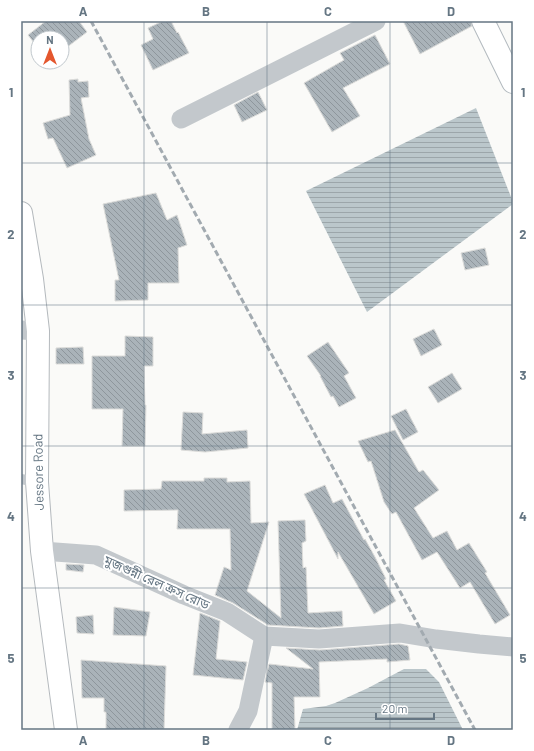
<svg xmlns="http://www.w3.org/2000/svg" width="534" height="751" font-family="Barlow,'Noto Sans Bengali',sans-serif">
	<defs>
		<pattern id="water-rules" width="6" height="5" patternUnits="userSpaceOnUse"><rect width="6" height="5" fill="#bbc7cb"/><path d="M0 2.5h6" fill="none" stroke="#9ca6aa"/></pattern>
		<pattern id="building-back-hatch" width="6" height="6" patternUnits="userSpaceOnUse"><rect width="6" height="6" fill="#aab3b9"/><path d="M-1 5l2 2M0 0l6 6M5-1l2 2" fill="none" stroke="#8e969c"/></pattern>
	</defs>
	<rect width="100%" height="100%" fill="#fafaf8"/>
	<g fill="url(#water-rules)">
		<polygon points="476,108 513,202 513,204 367,312 306,191"/>
		<polygon points="404,669 426,669 439,682 463,730 297,730 303,709 326,706 335,703 368,688"/>
	</g>
	<g fill="url(#building-back-hatch)" stroke="#dcdcda">
		<polygon points="46,21 79,21 87,32 62,51 62,38 38,38 38,48 28,35"/>
		<polygon points="163,21 171,21 177,33 178,32 189,53 153,70 141,45 153,39 148,28"/>
		<polygon points="403,21 471,21 472,26 420,54"/>
		<polygon points="375,35 390,64 343,88 360,116 332,132 304,83 344,60 340,53"/>
		<polygon points="78,79 78,82 88,81 89,97 81,98 89,139 96,155 67,168 53,138 48,139 43,123 70,115 69,80"/>
		<polygon points="258,92 267,110 242,122 234,105"/>
		<polygon points="156,193 167,220 177,215 187,245 178,248 179,283 148,283 148,300 115,301 115,280 119,280 103,204"/>
		<polygon points="485,248 489,265 465,270 461,253"/>
		<polygon points="434,329 442,345 421,356 413,339"/>
		<polygon points="125,336 153,337 153,366 144,366 145,405 146,405 145,446 122,446 123,409 92,409 92,356 125,356"/>
		<polygon points="328,342 349,373 344,376 356,398 339,407 333,396 331,397 320,376 321,376 307,356"/>
		<polygon points="83,347 84,364 56,364 56,348"/>
		<polygon points="452,373 462,389 438,403 428,387"/>
		<polygon points="406,409 418,432 403,440 391,416"/>
		<polygon points="183,412 203,413 202,434 247,430 248,448 205,452 181,450"/>
		<polygon points="395,430 419,472 423,470 439,490 414,508 433,538 447,531 457,550 469,543 487,572 485,573 510,615 495,624 470,582 460,588 437,552 422,560 396,512 392,514 384,502 371,461 368,462 358,441"/>
		<polygon points="204,478 227,478 227,482 250,481 251,523 269,522 247,591 281,618 278,521 305,520 306,541 302,543 303,568 306,567 308,613 342,611 343,626 319,628 268,625 233,603 215,595 224,567 231,570 230,529 177,529 178,510 124,511 124,490 161,489 162,481 204,481"/>
		<polygon points="325,485 333,503 342,499 364,540 365,539 375,557 386,579 384,580 396,601 374,614 338,552 338,559 304,494"/>
		<polygon points="66,564 84,565 83,572 66,570"/>
		<polygon points="114,607 150,612 146,636 113,635"/>
		<polygon points="200,613 220,621 216,659 247,662 243,680 193,675"/>
		<polygon points="93,615 94,634 77,633 76,617"/>
		<polygon points="399,644 408,646 410,660 387,662 387,659 319,662 320,697 294,697 295,730 272,730 272,683 265,682 269,664 313,669 286,648 320,650"/>
		<polygon points="81,660 166,666 164,730 106,730 106,712 104,712 104,698 82,698"/>
	</g>
	<g fill="none" stroke-linecap="round" stroke-linejoin="round">
		<defs>
			<polyline id="secondary" points="483,21 513,82"/>
			<polyline id="highway" points="21,213 32,279 38,331 37,482 42,551 66,730"/>
		</defs>
		<use href="#secondary" stroke="#b3babf" stroke-width="24"/>
		<use href="#highway" stroke="#b4b9bd" stroke-width="24"/>
		<polyline stroke="#c3c8cc" stroke-width="10" points="21,479 37,482"/>
		<g stroke="#c3c8cc" stroke-width="19">
			<polyline points="181,119 376,21"/>
			<polyline points="21,330 38,331"/>
			<polyline points="42,551 96,555 184,595 227,612 264,636 319,639 400,633 436,639 479,644 513,647"/>
			<polyline points="238,730 248,711 264,636"/>
		</g>
		<use href="#secondary" stroke="#fff" stroke-width="22"/>
		<use href="#highway" stroke="#fff" stroke-width="22"/>
		<polyline stroke="#a2aab0" stroke-width="3" stroke-dasharray="6 3" stroke-linecap="butt" points="91,21 475,730"/>
	</g>
	<path fill="none" stroke="#657683" stroke-width="1" stroke-opacity="0.55" d="M144,21V730M267,21V730M390,21V730M21,163H513M21,305H513M21,446H513M21,588H513"/>
	<g text-anchor="middle" dominant-baseline="central" stroke-width="4" stroke-linejoin="round" paint-order="stroke">
		<g font-size="13" fill="#657683" stroke="#fff">
			<text transform="translate(38 472) rotate(-91)">Jessore Road</text>
			<text transform="translate(157 582) rotate(24)">মুজগুন্নী রেল ক্রস রোড</text>
		</g>
	</g>
	<rect width="534" height="751" fill="none" stroke="#ffffff" stroke-width="44"/>
	<g transform="translate(50 50)"><circle r="19" fill="#ffffff" stroke="#c1c8cd"/>
	<path d="M0-3L7 15L0 10L-7 15Z" fill="#e4572e"/>
	<text y="-6" font-size="11" font-weight="bold" text-anchor="middle" fill="#657683">N</text>
	</g>
	<path d="M376 713v6h58v-6" fill="none" stroke="#657683" stroke-width="2"/>
	<text x="382" y="713" font-size="12" fill="#657683" stroke="#ffffff" stroke-width="3" paint-order="stroke">20 m</text>
	<rect x="22" y="22" width="490" height="707" fill="none" stroke="#657683" stroke-width="1.5"/>
	<g font-size="13" text-anchor="middle" font-weight="bold" fill="#657683">
		<text x="83" y="16">A</text>
		<text x="206" y="16">B</text>
		<text x="328" y="16">C</text>
		<text x="451" y="16">D</text>
		<text x="11" y="97">1</text>
		<text x="523" y="97">1</text>
		<text x="11" y="239">2</text>
		<text x="523" y="239">2</text>
		<text x="11" y="380">3</text>
		<text x="523" y="380">3</text>
		<text x="11" y="521">4</text>
		<text x="523" y="521">4</text>
		<text x="11" y="663">5</text>
		<text x="523" y="663">5</text>
		<text x="83" y="745">A</text>
		<text x="206" y="745">B</text>
		<text x="328" y="745">C</text>
		<text x="451" y="745">D</text>
	</g>
</svg>
